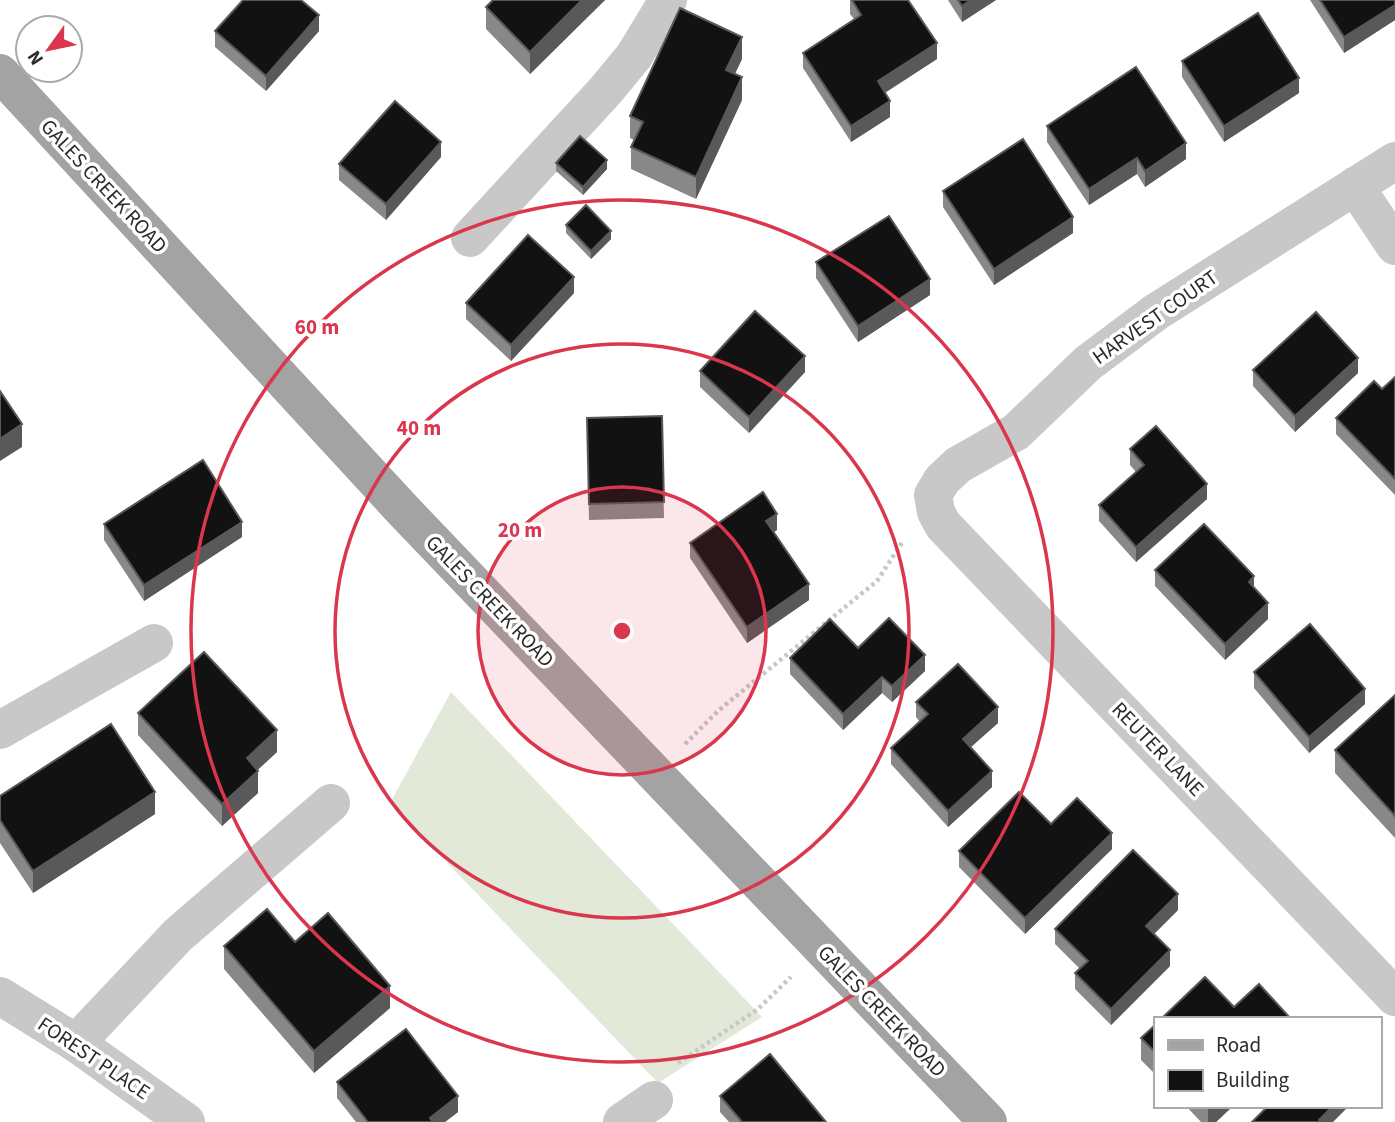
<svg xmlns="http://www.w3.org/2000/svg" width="1395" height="1122" font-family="'Source Sans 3',sans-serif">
	<rect width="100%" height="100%" fill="#fff"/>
	<polygon fill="#e2e9d9" points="451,692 762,1017 658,1083 390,803"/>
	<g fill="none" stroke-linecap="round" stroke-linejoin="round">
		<g stroke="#c8c8c8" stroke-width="4.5" stroke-dasharray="3.5 3.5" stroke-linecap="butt">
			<polyline points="685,744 719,710 877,581 903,541"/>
			<polyline points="678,1063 758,1009 791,977"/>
		</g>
		<g stroke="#c8c8c8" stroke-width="38">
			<polyline points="1395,161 1156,312 1088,363 1016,432 958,465 942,480 933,495 936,512 943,525 1395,997"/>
			<polyline points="1355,186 1395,246"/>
			<polyline points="470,238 606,90 634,56 668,0"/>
			<polyline points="0,730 154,643"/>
			<polyline points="0,996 76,1043 186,1122"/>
			<polyline points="76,1043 178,935 331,803"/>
			<polyline points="622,1122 654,1100"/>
		</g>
		<polyline stroke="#a3a3a3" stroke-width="38" points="0,73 401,508 988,1122"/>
	</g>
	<g fill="#888">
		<polygon points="493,0 605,0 530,74 486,29 486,7"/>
		<polygon points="850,0 908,0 937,59 885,93 890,117 851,142 803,68 803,53 854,19 850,14"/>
		<polygon points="948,0 996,0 962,22"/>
		<polygon points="1310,0 1395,0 1395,20 1344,53"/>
		<polygon points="215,31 319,31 266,91 215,47"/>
		<polygon points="742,59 735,74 742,100 696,199 631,169 631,147 634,140 630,138 630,116"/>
		<polygon points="1182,61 1299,93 1224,142 1182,77"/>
		<polygon points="1047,126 1186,159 1145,187 1137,174 1089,205 1047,142"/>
		<polygon points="441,157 386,220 339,180 339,164"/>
		<polygon points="556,163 607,169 583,195 556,171"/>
		<polygon points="943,191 1073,233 994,285 943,207"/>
		<polygon points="566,225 611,239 591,259 566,233"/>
		<polygon points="816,262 930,295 858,342 816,278"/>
		<polygon points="574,293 511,361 466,319 466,303"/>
		<polygon points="1253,370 1358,373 1295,432 1253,386"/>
		<polygon points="700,371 805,372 749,433 700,387"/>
		<polygon points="1395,377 1395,495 1336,434 1336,418 1382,389"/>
		<polygon points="662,416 664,518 589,520 587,418"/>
		<polygon points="1130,449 1207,499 1136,562 1099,521 1099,505 1136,472 1130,465"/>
		<polygon points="104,524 242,537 144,601 104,540"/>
		<polygon points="777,530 774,532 809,600 747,643 690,558 690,543"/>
		<polygon points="1155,570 1254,588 1268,619 1225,660 1155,586"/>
		<polygon points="858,648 925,671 892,702 882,693 843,730 790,674 790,658"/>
		<polygon points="1254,672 1365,704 1309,753 1254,688"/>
		<polygon points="1395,695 1395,838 1335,773 1335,750"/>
		<polygon points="916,702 998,723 971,747 992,787 948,827 891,764 891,748 920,722 916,717"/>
		<polygon points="138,713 277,752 257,770 258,793 222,826 138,735"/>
		<polygon points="0,796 155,814 33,893 0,843"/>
		<polygon points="1112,849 1025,934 959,867 959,851"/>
		<polygon points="1178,910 1154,934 1170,966 1111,1025 1075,989 1075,973 1080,969 1055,944 1055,929"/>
		<polygon points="295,942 390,1008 314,1073 224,969 224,946"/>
		<polygon points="1155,1025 1155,1074 1141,1060 1141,1038"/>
		<polygon points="337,1082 458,1112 445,1122 356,1122 337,1098"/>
		<polygon points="720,1096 826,1122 729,1122 720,1112"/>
		<polygon points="1186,1106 1233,1106 1216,1122 1201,1122"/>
	</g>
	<g fill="#595959">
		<polygon points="582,0 605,0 530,74 530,52"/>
		<polygon points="971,0 996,0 962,22 962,6"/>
		<polygon points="1395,5 1395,20 1344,53 1344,37"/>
		<polygon points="319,15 319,31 266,91 266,76"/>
		<polygon points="742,37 742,59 726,92 726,70"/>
		<polygon points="937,43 937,59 878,97 878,81"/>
		<polygon points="742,77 742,100 696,199 696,177"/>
		<polygon points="1299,78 1299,93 1224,142 1224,126"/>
		<polygon points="890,101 890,117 851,142 851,126"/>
		<polygon points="441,142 441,157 386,220 386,204"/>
		<polygon points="1186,143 1186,159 1145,187 1145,171"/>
		<polygon points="1137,158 1137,174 1089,205 1089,189"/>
		<polygon points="607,160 607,169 583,195 583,187"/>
		<polygon points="1073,217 1073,233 994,285 994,269"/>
		<polygon points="611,231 611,239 591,259 591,251"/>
		<polygon points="574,277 574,293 511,361 511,345"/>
		<polygon points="930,279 930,295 858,342 858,326"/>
		<polygon points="805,356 805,372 749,433 749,417"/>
		<polygon points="1358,358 1358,373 1295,432 1295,416"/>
		<polygon points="22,424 22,447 0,461 0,439"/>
		<polygon points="1207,484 1207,499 1136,562 1136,547"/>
		<polygon points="777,514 777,530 766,537 766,521"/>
		<polygon points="242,522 242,537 144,601 144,585"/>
		<polygon points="1254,576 1254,592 1249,582"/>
		<polygon points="809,584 809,600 747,643 747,627"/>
		<polygon points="1268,603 1268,619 1225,660 1225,644"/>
		<polygon points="925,655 925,671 892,702 892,686"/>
		<polygon points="882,677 882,693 843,730 843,714"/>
		<polygon points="1365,689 1365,704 1309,753 1309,737"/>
		<polygon points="998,707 998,723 963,754 963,739"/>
		<polygon points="277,730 277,752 247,780 247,758"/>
		<polygon points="258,771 258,793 222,826 222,804"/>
		<polygon points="992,771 992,787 948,827 948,811"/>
		<polygon points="155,792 155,814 33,893 33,871"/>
		<polygon points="1112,833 1112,849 1025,934 1025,918"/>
		<polygon points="1178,894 1178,910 1146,942 1146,926"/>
		<polygon points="1170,950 1170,966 1111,1025 1111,1009"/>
		<polygon points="390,986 390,1008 314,1073 314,1051"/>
		<polygon points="458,1096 458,1112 445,1122 430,1122 430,1118"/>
		<polygon points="1210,1106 1233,1106 1216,1122 1208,1122 1208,1107"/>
		<polygon points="1333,1106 1349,1106 1333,1122 1319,1122 1319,1120"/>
	</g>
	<g fill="#121212" stroke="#595959" stroke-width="2">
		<polygon points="243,0 301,0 319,15 266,76 215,31"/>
		<polygon points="493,0 582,0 530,52 486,7"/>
		<polygon points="852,0 908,0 937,43 878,81 890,101 851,126 803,53 861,15"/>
		<polygon points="958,0 971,0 962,6"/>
		<polygon points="1320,0 1395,0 1395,5 1344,37"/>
		<polygon points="680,8 742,37 726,70 742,77 696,177 631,147 643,122 630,116"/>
		<polygon points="1258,13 1299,78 1224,126 1182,61"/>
		<polygon points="1136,67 1186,143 1145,171 1137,158 1089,189 1047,126"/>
		<polygon points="395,101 441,142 386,204 339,164"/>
		<polygon points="580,136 607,160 583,187 556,163"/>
		<polygon points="1023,139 1073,217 994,269 943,191"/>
		<polygon points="586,205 611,231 591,251 566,225"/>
		<polygon points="889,216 930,279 858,326 816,262"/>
		<polygon points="528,235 574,277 511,345 466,303"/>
		<polygon points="755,311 805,356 749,417 700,371"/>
		<polygon points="1316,312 1358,358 1295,416 1253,370"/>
		<polygon points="1395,377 1395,479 1336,418 1374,381 1382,389"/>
		<polygon points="0,391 22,424 0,439"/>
		<polygon points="662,416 664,502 589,504 587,418"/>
		<polygon points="1156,426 1207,484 1136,547 1099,505 1144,465 1130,449"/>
		<polygon points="203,460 242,522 144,585 104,524"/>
		<polygon points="763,492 777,514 766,521 809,584 747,627 690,543"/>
		<polygon points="1204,524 1254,576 1249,582 1268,603 1225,644 1155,570"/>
		<polygon points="889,618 925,655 892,686 882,677 843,714 790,658 830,619 858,648"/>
		<polygon points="1310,624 1365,689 1309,737 1254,672"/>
		<polygon points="204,652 277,730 247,758 258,771 222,804 138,713"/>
		<polygon points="958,664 998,707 963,739 992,771 948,811 891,748 928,714 916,702"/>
		<polygon points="1395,695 1395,816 1335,750"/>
		<polygon points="111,724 155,792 33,871 0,820 0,796"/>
		<polygon points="1019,792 1051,824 1077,798 1112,833 1025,918 959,851"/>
		<polygon points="1133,850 1178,894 1146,926 1170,950 1111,1009 1075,973 1088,961 1055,929"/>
		<polygon points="267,909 295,942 328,913 390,986 314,1051 224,946"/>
		<polygon points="1205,977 1234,1007 1259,984 1291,1019 1161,1019"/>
		<polygon points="1155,1025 1155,1052 1141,1038"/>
		<polygon points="406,1029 458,1096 430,1118 433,1122 368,1122 337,1082"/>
		<polygon points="770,1054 826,1122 742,1122 720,1096"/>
		<polygon points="1268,1106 1333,1106 1319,1120 1321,1122 1252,1122"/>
	</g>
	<circle cx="622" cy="631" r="144" fill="#da364d" fill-opacity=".12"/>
	<g fill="none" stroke="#da364d" stroke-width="3.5">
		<circle cx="622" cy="631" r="144"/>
		<circle cx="622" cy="631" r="287"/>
		<circle cx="622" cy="631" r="431"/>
	</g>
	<g text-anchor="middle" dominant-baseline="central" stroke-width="7" stroke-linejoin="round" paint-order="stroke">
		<g font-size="21" fill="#2b2b2b" stroke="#fff">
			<text transform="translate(104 186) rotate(47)">GALES CREEK ROAD</text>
			<text transform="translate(1155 317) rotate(-35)">HARVEST COURT</text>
			<text transform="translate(490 601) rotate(46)">GALES CREEK ROAD</text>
			<text transform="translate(1158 749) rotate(46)">REUTER LANE</text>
			<text transform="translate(882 1011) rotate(46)">GALES CREEK ROAD</text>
			<text transform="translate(94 1058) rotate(34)">FOREST PLACE</text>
		</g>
	</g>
	<circle cx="622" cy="631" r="10" fill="#da364d" stroke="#fff" stroke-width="3.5"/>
	<g font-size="21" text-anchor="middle" font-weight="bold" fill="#da364d" stroke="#fff" stroke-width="7" stroke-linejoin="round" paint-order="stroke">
		<text x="317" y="334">60 m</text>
		<text x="419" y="435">40 m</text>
		<text x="520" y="537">20 m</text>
	</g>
	<rect x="1154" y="1017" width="228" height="91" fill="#ffffff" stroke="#aaaaaa" stroke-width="2"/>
	<rect x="1168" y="1040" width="35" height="10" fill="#a3a3a3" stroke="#aaaaaa" stroke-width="2"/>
	<text x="1216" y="1052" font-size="21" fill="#2b2b2b">Road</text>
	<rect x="1168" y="1070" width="35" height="21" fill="#121212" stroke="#aaaaaa" stroke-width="2"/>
	<text x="1216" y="1087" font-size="21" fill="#2b2b2b">Building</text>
	<g transform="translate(49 49) rotate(237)"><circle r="33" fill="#ffffff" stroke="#aaaaaa" stroke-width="2"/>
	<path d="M0-5L12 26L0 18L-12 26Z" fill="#da364d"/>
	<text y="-10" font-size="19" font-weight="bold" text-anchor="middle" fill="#2b2b2b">N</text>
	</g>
</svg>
